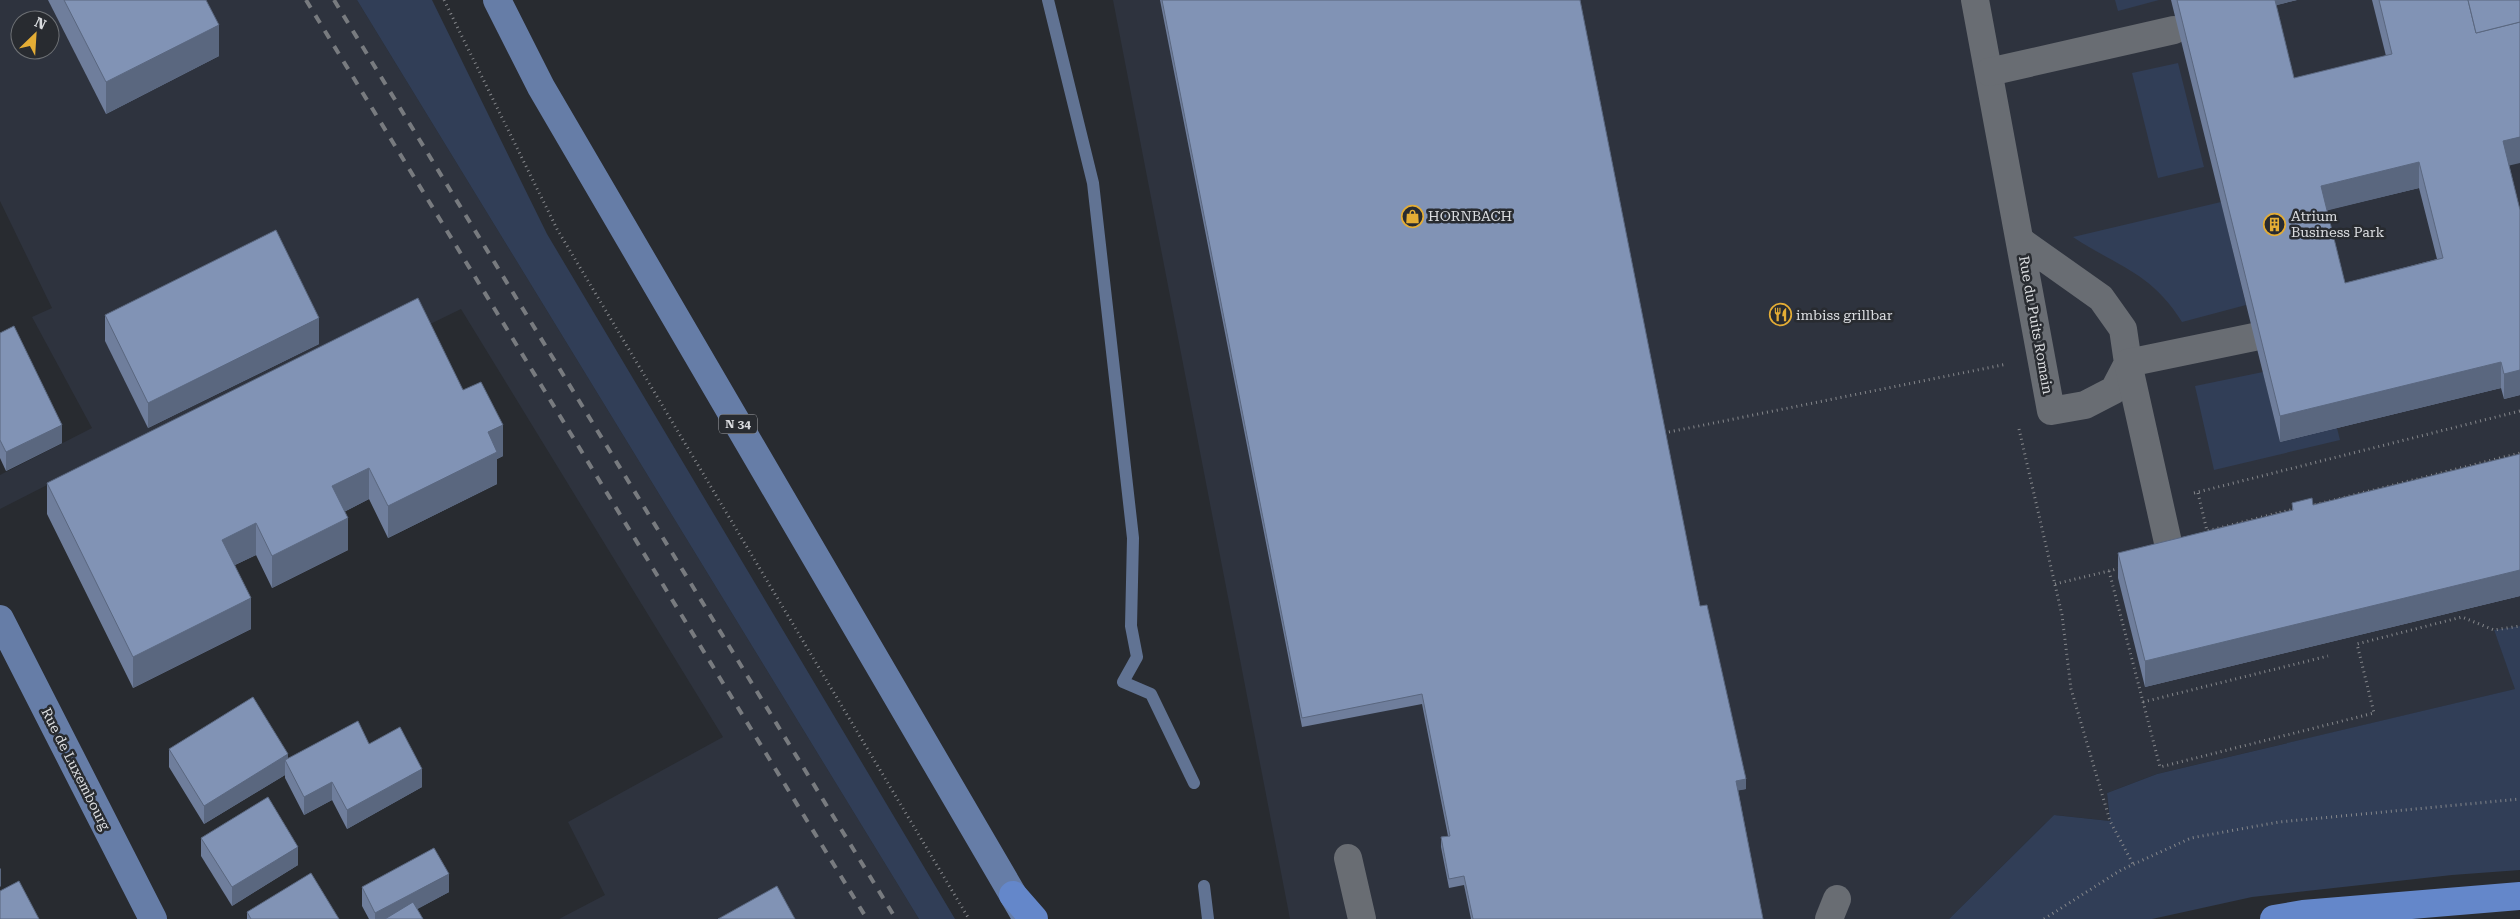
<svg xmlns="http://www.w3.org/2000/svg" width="2520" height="919" font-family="'Roboto Serif',serif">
	<rect width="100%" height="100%" fill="#282b30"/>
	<g fill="#2e333e" fill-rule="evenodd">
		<path d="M0,0H357L919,919H559L605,895L568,822L723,737L461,309L418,330L106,455L0,509V475L92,428L32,317L52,308L0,201ZM20,20H50V50H20Z"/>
		<polygon points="1113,0 2520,0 2520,626 2494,630 2516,689 2157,774 2107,793 2110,821 2054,815 1949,919 1290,919"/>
	</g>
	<g fill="#313e57">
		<polygon points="357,0 432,0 547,234 955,919 919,919"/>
		<polygon points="2115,0 2159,0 2118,11"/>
		<polygon points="2178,63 2204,167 2158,178 2132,73"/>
		<path d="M2221,202L2246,305L2182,322C2151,272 2118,267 2073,237Z"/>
		<polygon points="2263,372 2280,442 2337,428 2340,440 2214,470 2195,386"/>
		<polygon points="2520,626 2520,870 2452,875 2252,897 2152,919 1949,919 2054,815 2110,821 2107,793 2157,774 2515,689 2494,630"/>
	</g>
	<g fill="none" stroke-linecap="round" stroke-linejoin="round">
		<g stroke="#617393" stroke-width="12">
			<polyline points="1048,0 1093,183 1133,538 1131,626 1137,657 1123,682 1151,694 1194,783"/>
			<polyline points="1204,886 1208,919"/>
		</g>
		<g stroke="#85878b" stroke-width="3" stroke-dasharray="1 4" stroke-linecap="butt">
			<polyline points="444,0 557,229 969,919"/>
			<polyline points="2019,429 2062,615 2071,689 2110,821 2133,864"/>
			<polyline points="1664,433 2007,364"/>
			<polyline points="2194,493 2520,411"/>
			<polyline points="2198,493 2207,531 2278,513"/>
			<polyline points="2310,506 2520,453"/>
			<polyline points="2279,516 2278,513 2294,509"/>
			<polyline points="2109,571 2160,767 2374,713 2357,644 2462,617 2494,630 2520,626"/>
			<polyline points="2055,584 2121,568"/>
			<polyline points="2143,702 2328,656"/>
			<polyline points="2044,919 2121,870 2191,838 2279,822 2520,799"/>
		</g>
		<g stroke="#696d73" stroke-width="28">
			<polyline points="1975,0 2051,411 2085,405 2114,390 2128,363 2123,329 2101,298 2022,242"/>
			<polyline points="1989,72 2174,30"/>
			<polyline points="2173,565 2128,363 2254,337"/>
			<polyline points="1348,858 1362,919"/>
			<polyline points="1829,919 1837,899"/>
		</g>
		<g stroke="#667da7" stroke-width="28">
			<polyline points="497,0 541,87 1026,917"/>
			<polyline points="0,619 153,919"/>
		</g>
		<g stroke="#6487ca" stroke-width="28">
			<polyline points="1013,895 1034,919"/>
			<polyline points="2274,919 2303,914 2520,896"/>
		</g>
		<g stroke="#787b7f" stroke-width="4" stroke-dasharray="9 9" stroke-linecap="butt">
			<polyline points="306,0 867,919"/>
			<polyline points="334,0 896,919"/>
		</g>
	</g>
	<g fill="#6f7e9c" fill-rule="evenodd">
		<polygon points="48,0 206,0 219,56 106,114"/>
		<polygon points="1160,0 1580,0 1700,606 1746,789 1738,790 1763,919 1471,919 1464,885 1449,888 1441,847 1441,837 1448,836 1422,704 1302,727"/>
		<path d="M2171,0H2297L2276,5L2294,78L2386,56L2372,0H2520L2509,165L2520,210V395L2504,399L2501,388L2280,442ZM2419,188L2437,259L2345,283L2327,210Z"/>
		<polygon points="105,315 319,344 148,428 105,341"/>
		<polygon points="0,333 62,443 6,471 0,458"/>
		<polygon points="463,390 503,456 497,459 497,484 388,538 369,499 344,512 348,550 272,588 256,555 235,565 251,629 133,688 47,514 47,483"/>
		<polygon points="2520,454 2520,596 2145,687 2118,578 2118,553 2292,510 2292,503 2313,505"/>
		<polygon points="369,744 422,787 347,829 332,800 304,815 285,778 285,775 204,824 169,767 169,749 288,758"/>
		<polygon points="201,838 298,865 232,906 201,856"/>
		<polygon points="362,887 449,892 417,909 423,919 369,919 362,906"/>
		<polygon points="247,912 339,919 247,919"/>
	</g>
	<g fill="#5a677f">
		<polygon points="2270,0 2297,0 2270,7"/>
		<polygon points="219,25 219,56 106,114 106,82"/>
		<polygon points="2520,137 2520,163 2503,167 2503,141"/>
		<polygon points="2419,162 2419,188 2321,212 2321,186"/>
		<polygon points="319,318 319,344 148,428 148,403"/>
		<polygon points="2501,362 2501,388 2280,442 2280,416"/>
		<polygon points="2520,370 2520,395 2504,399 2504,374"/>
		<polygon points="62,425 62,443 6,471 6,452"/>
		<polygon points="503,425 503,456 497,459 497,484 388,538 388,506 488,432"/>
		<polygon points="369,468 369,499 332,518 332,486"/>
		<polygon points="348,518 348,550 272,588 272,556"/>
		<polygon points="256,523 256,555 222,571 222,540"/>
		<polygon points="2520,570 2520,596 2145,687 2145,661"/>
		<polygon points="251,598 251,629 133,688 133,657"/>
		<polygon points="288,754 288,766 285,760 285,775 204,824 204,806"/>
		<polygon points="422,769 422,787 347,829 347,810"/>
		<polygon points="1746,779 1746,789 1736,791 1736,781"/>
		<polygon points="332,782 332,800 304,815 304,797"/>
		<polygon points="298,847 298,865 232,906 232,887"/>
		<polygon points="1,868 1,886 0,887 0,869"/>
		<polygon points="449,874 449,892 399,919 375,919 375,913"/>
	</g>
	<g fill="#8193b5" stroke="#5a677f" fill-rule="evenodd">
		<polygon points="64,0 206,0 219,25 106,82"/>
		<polygon points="1162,0 1580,0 1700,606 1707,605 1746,779 1736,781 1763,919 1473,919 1464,876 1449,879 1441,837 1450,836 1422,694 1302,718"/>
		<path d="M2177,0H2275L2294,78L2392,54L2379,0H2468L2476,33L2520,22V137L2503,141L2520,210V370L2504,374L2501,362L2280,416ZM2419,162L2443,258L2345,283L2321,186Z"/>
		<polygon points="2468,0 2520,0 2520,22 2476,33"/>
		<polygon points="276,230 319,318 148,403 105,315"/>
		<polygon points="418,298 463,390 481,382 503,425 488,432 497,452 388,506 369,468 332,486 348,518 272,556 256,523 222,540 251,598 133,657 47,483"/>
		<polygon points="14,326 62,425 6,452 0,440 0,333"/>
		<polygon points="2520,454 2520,570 2145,661 2118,553 2293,510 2292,503 2312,498 2313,505"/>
		<polygon points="253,697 288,754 204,806 169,749"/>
		<polygon points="358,721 369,744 400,727 422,769 347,810 332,782 304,797 285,760"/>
		<polygon points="268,797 298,847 232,887 201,838"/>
		<polygon points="434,848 449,874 375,913 362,887"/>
		<polygon points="311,873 339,919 251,919 247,912"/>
		<polygon points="19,881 39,919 0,919 0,891"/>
		<polygon points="777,886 795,919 718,919"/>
		<polygon points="413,902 423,919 385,919"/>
	</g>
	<defs>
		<symbol id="shop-ring" viewBox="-11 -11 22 22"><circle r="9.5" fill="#282b30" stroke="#e4ad35" stroke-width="1.5"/><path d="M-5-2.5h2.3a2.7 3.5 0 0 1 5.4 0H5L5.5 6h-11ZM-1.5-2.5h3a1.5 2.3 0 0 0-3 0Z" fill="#e4ad35"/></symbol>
		<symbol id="building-ring" viewBox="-11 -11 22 22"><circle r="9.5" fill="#282b30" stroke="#e4ad35" stroke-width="1.5"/><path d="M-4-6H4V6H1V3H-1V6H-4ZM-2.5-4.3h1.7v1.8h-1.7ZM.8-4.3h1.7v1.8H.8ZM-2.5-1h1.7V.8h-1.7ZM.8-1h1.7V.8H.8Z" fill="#e4ad35"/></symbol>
		<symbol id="restaurant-ring" viewBox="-11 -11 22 22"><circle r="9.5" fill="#282b30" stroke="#e4ad35" stroke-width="1.5"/><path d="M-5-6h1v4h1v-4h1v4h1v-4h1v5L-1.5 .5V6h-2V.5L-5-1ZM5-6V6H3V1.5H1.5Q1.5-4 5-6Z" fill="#e4ad35"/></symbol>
	</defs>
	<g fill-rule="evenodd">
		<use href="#shop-ring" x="1400" y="204" width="25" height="25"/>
		<use href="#building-ring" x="2262" y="212" width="25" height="25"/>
		<use href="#restaurant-ring" x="1768" y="302" width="25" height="25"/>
	</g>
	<g text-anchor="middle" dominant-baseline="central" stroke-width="5" stroke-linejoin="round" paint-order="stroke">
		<rect fill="#282b30" stroke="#a5a7aa" stroke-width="1" x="719" y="414.5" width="38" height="19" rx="4"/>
		<g font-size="12" font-weight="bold" fill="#dadcdf">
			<text x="738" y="424">N 34</text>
		</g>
		<g font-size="14" fill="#dadcdf" stroke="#282b30" text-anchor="start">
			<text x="1428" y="216">HORNBACH</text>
			<text x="2291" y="216">Atrium<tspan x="2291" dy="16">Business Park</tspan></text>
			<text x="1796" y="315">imbiss grillbar</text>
		</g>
		<g font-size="14" fill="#dadcdf" stroke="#282b30">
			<text transform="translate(2036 325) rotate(80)">Rue du Puits Romain</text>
			<text transform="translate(76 769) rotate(63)">Rue de Luxembourg</text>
		</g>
	</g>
	<g transform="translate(35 35) rotate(25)"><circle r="24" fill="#282b30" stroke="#6f7276"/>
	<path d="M0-4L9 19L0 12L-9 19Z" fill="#e4ad35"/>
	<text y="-8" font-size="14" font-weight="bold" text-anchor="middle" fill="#dadcdf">N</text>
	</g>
</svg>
